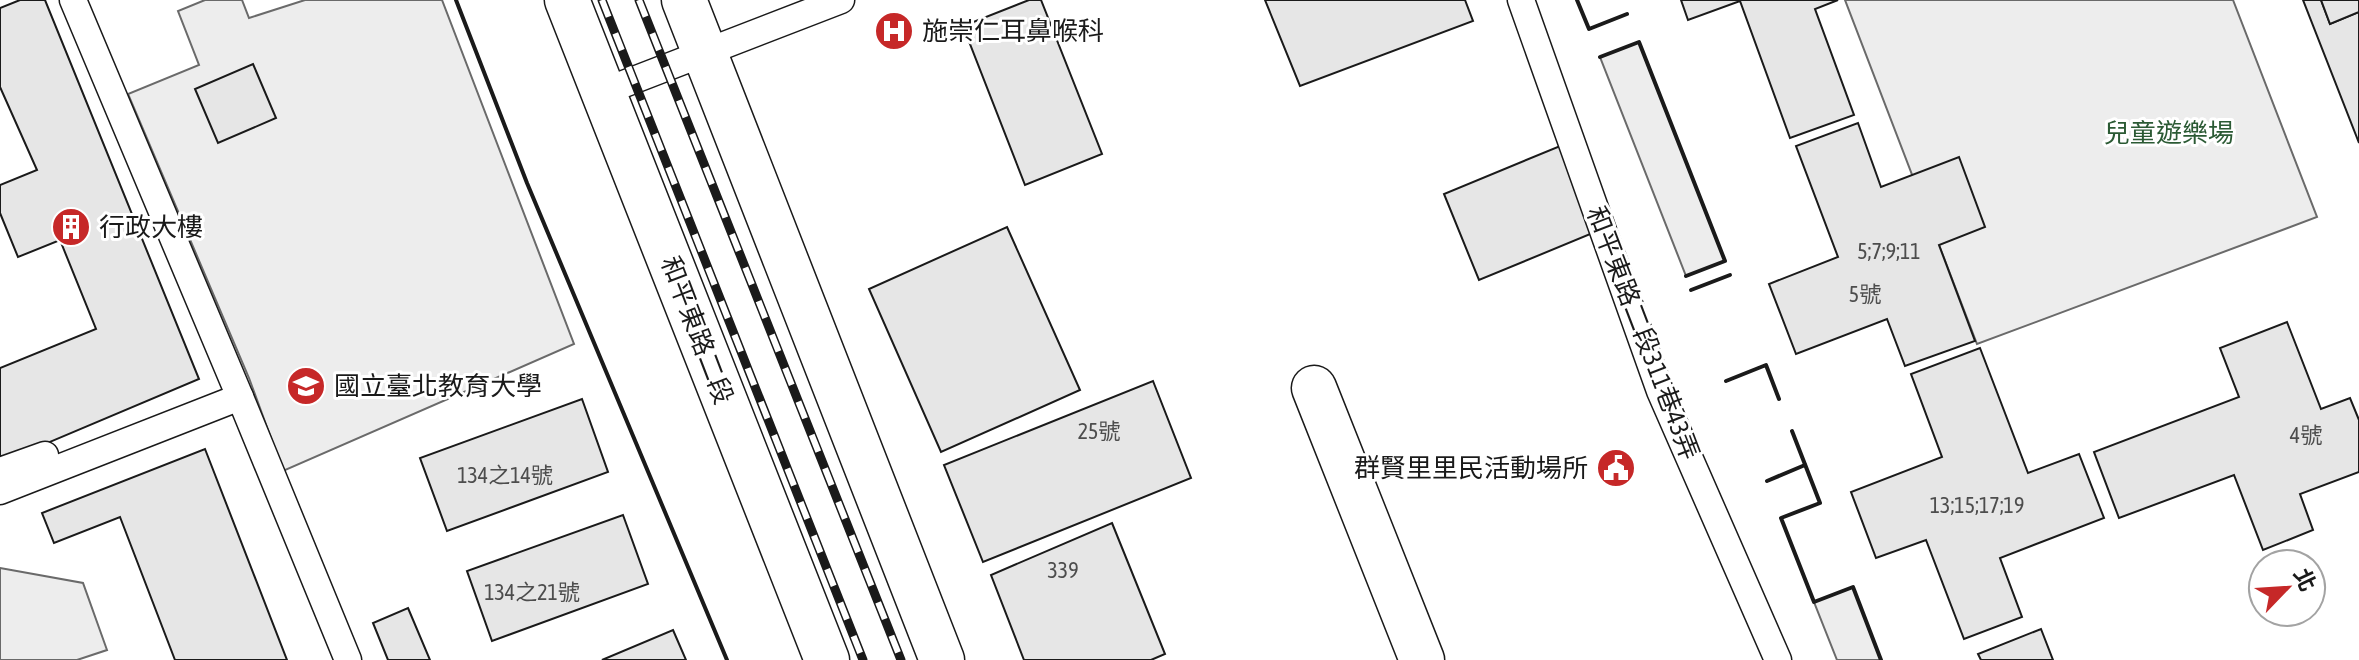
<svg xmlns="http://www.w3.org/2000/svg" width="2359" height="660" font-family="'Asap Condensed','Noto Sans TC',sans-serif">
	<rect width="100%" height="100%" fill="#fff"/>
	<g fill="#ededed" stroke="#6a6a6a" stroke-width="2">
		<polygon points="205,0 242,0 249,18 305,0 442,0 574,344 283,471 249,378 128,94 199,65 178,11"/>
		<polygon points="1845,0 2233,0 2317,217 1977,344"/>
		<polygon points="1639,42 1725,261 1686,276 1600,57"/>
		<polygon points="0,568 83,583 107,650 77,660 0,660"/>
		<polygon points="1853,587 1881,660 1837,660 1814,602"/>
	</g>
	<g fill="#e6e6e6" stroke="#1a1a1a" stroke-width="2">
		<polygon points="20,0 45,0 199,379 0,463 0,368 96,329 60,240 18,257 0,213 0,185 37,170 0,87 0,8"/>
		<polygon points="1029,0 1041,0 1102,154 1025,185 963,26"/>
		<polygon points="1265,0 1465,0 1473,21 1300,86"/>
		<polygon points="1681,0 1838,0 1815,9 1854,115 1790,138 1740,1 1688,20"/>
		<polygon points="2303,0 2321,0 2330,24 2359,12 2359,143"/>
		<polygon points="2321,0 2359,0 2359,12 2330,24"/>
		<polygon points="253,64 276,118 218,143 195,89"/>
		<polygon points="1858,123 1881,187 1959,157 1985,227 1939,245 1975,341 1905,366 1887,319 1796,354 1769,284 1838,257 1796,146"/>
		<polygon points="1565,144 1600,230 1479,280 1444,194"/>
		<polygon points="1007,227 1080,390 941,452 869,289"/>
		<polygon points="2287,322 2321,409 2350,398 2359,420 2359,472 2300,494 2313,530 2263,550 2234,475 2119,518 2094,452 2239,397 2220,348"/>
		<polygon points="1980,348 2028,473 2079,454 2104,518 2000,558 2022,617 1964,639 1926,540 1876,558 1851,492 1942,457 1911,374"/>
		<polygon points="1153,381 1191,478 983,562 944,465"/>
		<polygon points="582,399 608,472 447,531 420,458"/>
		<polygon points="205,449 287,660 175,660 120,517 54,543 42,513"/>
		<polygon points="623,515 648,584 492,641 467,571"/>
		<polygon points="1112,523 1165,654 1151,660 1024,660 991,575"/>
		<polygon points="408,608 430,660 388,660 373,623"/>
		<polygon points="2041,629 2053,660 1981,660 1978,654"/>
		<polygon points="673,630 686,660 602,660"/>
	</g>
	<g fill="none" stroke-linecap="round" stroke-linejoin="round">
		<defs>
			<g id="service">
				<polyline points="1521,0 1660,391 1778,660"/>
				<polyline points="603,92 841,0"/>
				<polyline points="240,397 348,660"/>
				<polyline points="0,471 45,455"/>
				<polyline points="0,491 240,397 73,0"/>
			</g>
			<polyline id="minor" points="1314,388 1422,660"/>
			<g id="secondary">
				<polyline points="567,0 827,660"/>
				<polyline points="684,0 942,660"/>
			</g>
		</defs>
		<use href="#service" stroke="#1a1a1a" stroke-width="29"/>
		<use href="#minor" stroke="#1a1a1a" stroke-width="47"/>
		<use href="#secondary" stroke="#1a1a1a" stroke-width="47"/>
		<use href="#service" stroke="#fff" stroke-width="26"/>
		<use href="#minor" stroke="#fff" stroke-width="44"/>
		<use href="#secondary" stroke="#fff" stroke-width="44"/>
		<defs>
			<g id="rail">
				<polyline points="602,0 863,660"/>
				<polyline points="639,0 901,660"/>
			</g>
		</defs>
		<use href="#rail" stroke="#1a1a1a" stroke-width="9"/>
		<use href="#rail" stroke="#fff" stroke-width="6" stroke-dasharray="18" stroke-linecap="butt"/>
		<g stroke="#1a1a1a" stroke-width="4">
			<polyline points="456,0 527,183 727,660"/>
			<polyline points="1577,0 1589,29 1627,14"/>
			<polyline points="1600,57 1639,42 1725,261 1686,276"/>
			<polyline points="1691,290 1730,275"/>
			<polyline points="1726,381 1766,365 1779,399"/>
			<polyline points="1792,431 1820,503 1781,518 1814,602 1853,587 1881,660"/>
			<polyline points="1767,481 1805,465"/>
		</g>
	</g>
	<defs>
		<symbol id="hospital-disc" viewBox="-11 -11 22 22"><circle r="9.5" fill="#c62828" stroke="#fff"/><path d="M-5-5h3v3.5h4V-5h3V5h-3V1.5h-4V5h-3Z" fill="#fff"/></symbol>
		<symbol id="building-disc" viewBox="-11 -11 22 22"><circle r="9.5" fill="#c62828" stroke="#fff"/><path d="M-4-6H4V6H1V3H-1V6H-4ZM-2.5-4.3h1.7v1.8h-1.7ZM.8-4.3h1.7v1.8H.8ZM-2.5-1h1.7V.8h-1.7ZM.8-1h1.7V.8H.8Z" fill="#fff"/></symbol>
		<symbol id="university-disc" viewBox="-11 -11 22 22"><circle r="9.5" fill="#c62828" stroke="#fff"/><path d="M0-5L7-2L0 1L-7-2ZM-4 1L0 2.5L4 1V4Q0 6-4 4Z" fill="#fff"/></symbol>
		<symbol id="civic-disc" viewBox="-11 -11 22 22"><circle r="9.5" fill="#c62828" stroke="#fff"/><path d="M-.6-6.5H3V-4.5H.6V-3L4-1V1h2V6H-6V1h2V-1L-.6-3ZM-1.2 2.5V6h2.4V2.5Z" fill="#fff"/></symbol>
	</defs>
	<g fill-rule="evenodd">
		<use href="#hospital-disc" x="872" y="9" width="44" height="44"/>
		<use href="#building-disc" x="49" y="205" width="44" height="44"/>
		<use href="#university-disc" x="284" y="364" width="44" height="44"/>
		<use href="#civic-disc" x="1594" y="446" width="44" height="44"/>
	</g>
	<g text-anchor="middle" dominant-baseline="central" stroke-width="6" stroke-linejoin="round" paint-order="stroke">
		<g font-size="22" fill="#4d4d4d">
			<text x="1889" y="251">5;7;9;11</text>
			<text x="1865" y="294">5號</text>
			<text x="1099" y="431">25號</text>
			<text x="2306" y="435">4號</text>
			<text x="505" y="475">134之14號</text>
			<text x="1977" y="505">13;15;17;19</text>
			<text x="1063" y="570">339</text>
			<text x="532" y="592">134之21號</text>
		</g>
		<g font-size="26" fill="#1a1a1a" stroke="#fff" text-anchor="start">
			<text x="922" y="31">施崇仁耳鼻喉科</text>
			<text x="99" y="227">行政大樓</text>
			<text x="334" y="386">國立臺北教育大學</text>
			<text x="1588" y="468" text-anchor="end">群賢里里民活動場所</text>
		</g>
		<g font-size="26" fill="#2b5a34" stroke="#fff">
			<text x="2169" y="133">兒童遊樂場</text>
		</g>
		<g font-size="26" fill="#1a1a1a" stroke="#fff">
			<text transform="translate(697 330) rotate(69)">和平東路二段</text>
			<text transform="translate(1643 333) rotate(69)">和平東路二段311巷43弄</text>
		</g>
	</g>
	<g transform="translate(2287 588) rotate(65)"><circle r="38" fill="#ffffff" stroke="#a3a3a3" stroke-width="2"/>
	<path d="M0-6L14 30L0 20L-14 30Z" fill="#c62828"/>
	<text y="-12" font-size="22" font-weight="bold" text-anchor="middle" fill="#1a1a1a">北</text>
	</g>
</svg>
